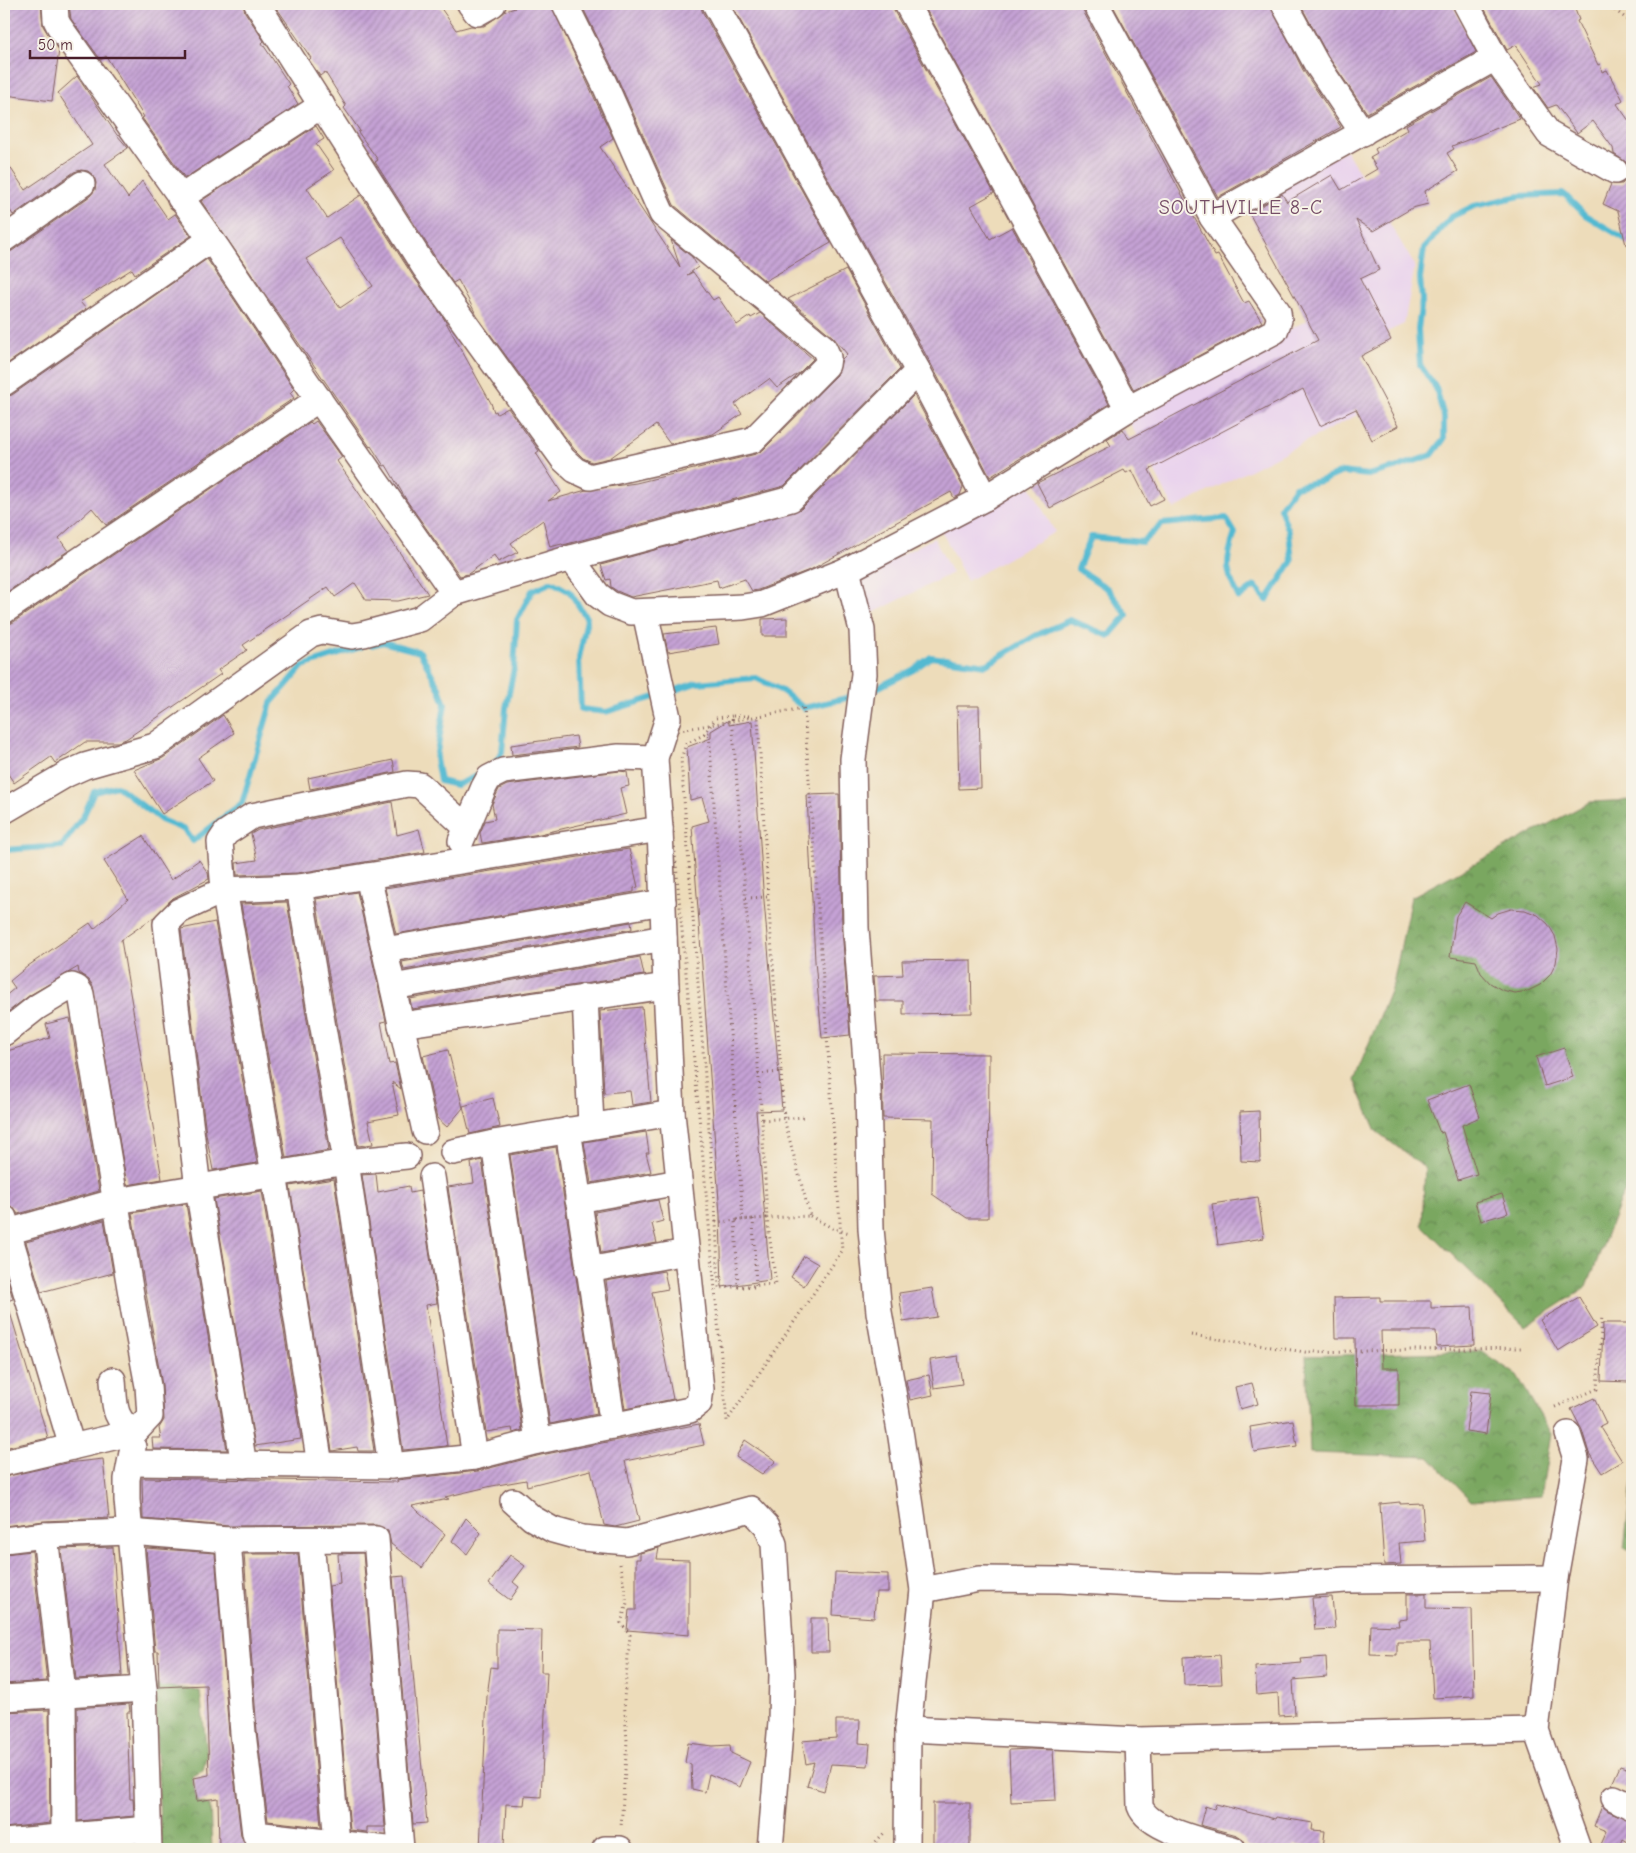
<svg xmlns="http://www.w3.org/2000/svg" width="1636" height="1853" font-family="'Comic Neue',sans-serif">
	<defs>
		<pattern id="forest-crowns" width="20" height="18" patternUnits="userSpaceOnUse" patternTransform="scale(1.25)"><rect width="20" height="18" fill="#7aa761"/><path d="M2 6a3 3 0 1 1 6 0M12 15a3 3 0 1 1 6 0" fill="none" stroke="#668750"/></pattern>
		<pattern id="building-hatch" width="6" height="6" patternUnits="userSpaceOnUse" patternTransform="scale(1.25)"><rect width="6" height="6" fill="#c5a2d5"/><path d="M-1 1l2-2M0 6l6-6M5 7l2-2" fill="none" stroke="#a283ad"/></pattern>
	</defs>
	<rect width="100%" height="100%" fill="#f7f3e8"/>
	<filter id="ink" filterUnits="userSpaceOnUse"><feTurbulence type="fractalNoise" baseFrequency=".02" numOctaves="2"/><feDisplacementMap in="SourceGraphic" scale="10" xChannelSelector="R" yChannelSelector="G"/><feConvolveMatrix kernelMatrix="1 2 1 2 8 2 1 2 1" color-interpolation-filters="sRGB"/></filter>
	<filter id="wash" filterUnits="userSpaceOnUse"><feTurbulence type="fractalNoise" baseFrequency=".0096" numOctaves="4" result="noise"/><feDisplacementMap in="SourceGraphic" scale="20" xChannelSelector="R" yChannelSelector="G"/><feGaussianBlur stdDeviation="1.12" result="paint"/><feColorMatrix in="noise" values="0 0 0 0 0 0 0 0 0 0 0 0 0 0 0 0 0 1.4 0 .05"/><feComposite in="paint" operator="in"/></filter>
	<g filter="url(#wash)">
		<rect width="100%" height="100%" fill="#eddcba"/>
		<g fill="#e9d2ed">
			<polygon points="1346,150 1415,266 1404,324 1329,359 1357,415 1174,509 1125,413 1308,320 1246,208"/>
			<polygon points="1030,486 1055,532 967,581 941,530"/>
			<polygon points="934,538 952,573 871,614 854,579"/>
		</g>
		<g fill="url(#forest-crowns)" stroke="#626346">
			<polygon points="1632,800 1632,1179 1620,1200 1587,1287 1525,1327 1422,1225 1425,1168 1376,1131 1354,1080 1393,984 1411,897 1590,802"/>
			<polygon points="1481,1351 1517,1375 1551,1434 1541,1496 1471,1501 1429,1457 1310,1453 1306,1356"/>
			<polygon points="1632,1483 1632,1550 1624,1548"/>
			<polygon points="154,1684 200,1691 207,1753 203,1771 192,1776 197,1802 210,1805 212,1849 161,1849"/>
		</g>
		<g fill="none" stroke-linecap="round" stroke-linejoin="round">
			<g stroke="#52b9d1" stroke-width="6">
				<polyline points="371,645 383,642 420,652 439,688 445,704 436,759 440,781 457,785 483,773"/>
				<polyline points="667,693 696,683 756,678 782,691 804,708 855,696"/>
				<path d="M867,693L913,670L931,657L986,665L1035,636L1070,620L1109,636L1127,615L1108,589L1078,569L1091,537L1142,542L1162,524L1226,518L1235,533C1225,562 1225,571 1239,598L1255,586L1267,600L1292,561L1289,532L1280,508L1295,487L1324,480L1342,472L1368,475L1398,467L1432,455L1444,439V417L1436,388L1420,365L1418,329L1422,300L1420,278L1424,248L1451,217L1474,206L1520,196L1564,194L1585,215L1632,243"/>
				<polyline points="493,766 502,752 506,708 514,668 517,620 532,591 552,582 570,592 587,619 579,658 581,709 606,712 658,696"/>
				<polyline points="4,850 62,846 84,815 94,792 117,786 161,820 185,830 193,841 242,803 271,703 303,666 361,647"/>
			</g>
		</g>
		<g id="blocks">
			<g fill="url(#building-hatch)" fill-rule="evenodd">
				<polygon points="4,4 41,4 43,26 59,50 52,101 5,95 9,64 4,65"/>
				<polygon points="69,4 243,4 245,12 264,41 262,43 289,84 287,86 298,104 185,178 142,118 144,117 106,56 101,60 71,19"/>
				<polygon points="274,4 438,4 456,30 471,26 484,26 506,11 515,8 513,4 551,4 613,138 600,147 680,267 671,240 692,257 698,267 687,275 693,272 713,300 718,297 737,325 750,316 751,318 760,313 813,359 799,373 777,388 769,379 735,404 742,414 713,434 670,444 656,425 610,458 592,462 583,458 574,449 477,316 458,280 453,283 437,260 375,162 378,160 358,132 360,131 344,108 346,106 325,72 320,76 309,60 311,58"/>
				<polygon points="581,4 701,4 702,11 831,243 765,281 674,205 617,77"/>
				<polygon points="731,4 893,4 894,11 994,193 971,206 990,239 1012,227 1109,404 990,477 931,364"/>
				<polygon points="923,4 1082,4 1083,11 1215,256 1218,255 1244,303 1249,301 1262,322 1134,390"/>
				<polygon points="1112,4 1270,4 1303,70 1341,127 1218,197"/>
				<polygon points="1300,4 1452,4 1476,52 1367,113 1328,56"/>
				<polygon points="1482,4 1573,4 1579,20 1577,21 1598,65 1600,64 1602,72 1607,70 1623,100 1617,104 1632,125 1632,244 1626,245 1618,211 1603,204 1611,184 1622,184 1627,178 1629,170 1627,163 1614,154 1613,148 1593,121 1577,133 1556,105 1548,108 1533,87 1542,84 1516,45 1507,50"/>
				<polygon points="77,76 117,135 128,148 105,164 128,198 142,181 168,219 175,214 191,236 135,274 132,269 80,302 86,309 4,366 4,253 12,251 90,196 95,190 96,183 94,176 88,171 81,170 74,172 13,215 4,200 4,158 25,190 92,145 58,93"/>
				<polygon points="1491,77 1520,119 1452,146 1454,149 1447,153 1458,171 1425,191 1428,204 1412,208 1373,231 1356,220 1379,270 1360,279 1391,340 1361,356 1398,426 1372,440 1356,409 1320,426 1303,389 1149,470 1164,499 1150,506 1132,470 1126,473 1124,470 1050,508 1037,483 1111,446 1107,439 1123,429 1129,439 1318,340 1249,213 1282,194 1287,202 1332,175 1341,190 1377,169 1370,157 1377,153 1375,149 1408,129 1406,125"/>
				<path d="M316,126L324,139L316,144L334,170L307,188L327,218L361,195L413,276L443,317L491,403L494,412L496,411L497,414L508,408L539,451L536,453L561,492L548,501L586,490L636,483L756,454L763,450L837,375L842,359L847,354L833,337L788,299L846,270L900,369L784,486L563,545L562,544L550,547L543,520L511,543L518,552L498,562L494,555L468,574L460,576L407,501L386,465L384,466L371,446L370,447L201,201ZM340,238L373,286L340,308L306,259Z"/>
				<polygon points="207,259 294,389 290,393 294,398 106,525 92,508 59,538 68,551 4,594 4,397 12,395"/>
				<polygon points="914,395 963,487 960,495 954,498 951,492 812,569 758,590 752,591 745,579 719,588 717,580 631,597 617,591 611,587 610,579 606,580 601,565 801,509"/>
				<polygon points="316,421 342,457 337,461 428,594 398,601 366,600 355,583 335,597 328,587 243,645 247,650 218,670 221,674 126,739 118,742 85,742 55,763 51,757 14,783 4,768 4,625 12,623 310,422 312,424"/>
				<polygon points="787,618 787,636 762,636 762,619"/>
				<polygon points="716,628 719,644 668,652 664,634"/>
				<polygon points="957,706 979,706 981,788 959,789"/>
				<polygon points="223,715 234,733 198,758 213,781 162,814 134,770 163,758"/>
				<polygon points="729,720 729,725 752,721 763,889 782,1110 756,1111 770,1280 722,1287 720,1215 692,826 709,821 702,797 690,800 687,747 711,738 711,731"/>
				<polygon points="576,736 578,747 512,755 511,745"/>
				<polygon points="393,760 395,772 310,789 308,778"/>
				<polygon points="620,771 627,772 629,786 620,788 626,814 540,834 482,843 480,833 485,821 495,819 492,804 499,789 507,785"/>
				<polygon points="839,794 842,928 850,1035 822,1038 815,961 807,795"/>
				<polygon points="392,802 397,835 419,829 425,852 298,873 237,875 236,863 257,860 251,834 258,830"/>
				<polygon points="143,836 171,880 199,860 208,873 209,879 173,898 154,917 121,940 162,1179 127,1185 93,986 89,980 79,973 78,967 30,995 4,1015 4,997 15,988 10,981 28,966 90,923 94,929 128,899 104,861"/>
				<polygon points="629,849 638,887 634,888 634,892 396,934 385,888"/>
				<polygon points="357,892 386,1021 381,1022 389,1064 395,1063 401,1089 392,1082 399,1115 368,1121 373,1144 358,1146 316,899"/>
				<polygon points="287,902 329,1150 286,1158 241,904"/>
				<polygon points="1465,902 1491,918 1498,913 1511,909 1525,910 1538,915 1548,924 1555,936 1558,949 1556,963 1550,975 1540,985 1528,991 1515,993 1502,990 1490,983 1481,973 1476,961 1450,957 1456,916"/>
				<polygon points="215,922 257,1163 213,1170 206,1134 181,929"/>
				<polygon points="631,922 632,929 404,970 402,962"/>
				<polygon points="640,957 644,975 412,1009 410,999"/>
				<polygon points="971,960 972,1013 903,1014 903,1001 876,1001 874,976 903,975 902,961"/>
				<polygon points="642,1007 651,1102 632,1105 630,1091 604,1093 600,1011"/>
				<polygon points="70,1018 99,1191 18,1214 13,1207 5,1204 4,1198 4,1052 50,1038 46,1024"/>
				<polygon points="1564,1048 1573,1077 1545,1086 1536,1057"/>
				<polygon points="448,1050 463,1108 447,1127 437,1118 423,1056"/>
				<polygon points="882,1053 989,1054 988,1218 967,1218 932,1194 933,1119 883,1118"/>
				<polygon points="1469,1084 1480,1117 1462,1125 1477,1174 1458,1180 1443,1132 1440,1133 1427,1100"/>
				<polygon points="493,1098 500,1127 470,1134 463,1106"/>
				<polygon points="1259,1111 1260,1162 1241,1161 1240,1112"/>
				<polygon points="646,1132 649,1153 646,1153 651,1172 591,1183 584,1142"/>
				<polygon points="556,1147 597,1414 550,1424 510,1155"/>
				<polygon points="482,1160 522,1430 513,1433 512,1428 486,1432 448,1187 474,1183 471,1163"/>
				<polygon points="376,1174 378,1192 409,1186 410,1193 420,1191 437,1303 426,1305 447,1446 403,1450 362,1175"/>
				<polygon points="334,1179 374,1451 358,1451 357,1447 332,1451 290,1186"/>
				<polygon points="262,1191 301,1439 255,1446 214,1199"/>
				<polygon points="1502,1194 1508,1213 1481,1221 1475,1202"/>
				<polygon points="1258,1197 1264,1238 1218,1245 1212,1204"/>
				<polygon points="658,1200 663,1221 652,1224 657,1243 601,1253 595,1212"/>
				<polygon points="186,1204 227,1450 153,1449 152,1438 161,1438 159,1428 164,1420 162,1385 132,1213"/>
				<polygon points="104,1220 113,1273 41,1292 26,1242"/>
				<polygon points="804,1256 818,1264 804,1286 791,1277"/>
				<polygon points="4,1268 13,1299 4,1302"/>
				<polygon points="664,1271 668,1289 652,1292 673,1399 625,1409 606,1281"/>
				<polygon points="932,1288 937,1317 903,1322 899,1293"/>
				<polygon points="1380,1297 1380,1301 1431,1301 1431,1308 1472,1307 1474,1345 1437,1347 1436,1331 1381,1331 1382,1368 1399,1368 1399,1405 1356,1405 1355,1338 1335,1338 1334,1298"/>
				<polygon points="1579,1297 1597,1327 1558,1351 1540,1320"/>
				<polygon points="4,1306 8,1306 48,1438 4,1448"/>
				<polygon points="1603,1323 1630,1323 1629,1382 1601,1381"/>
				<polygon points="958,1356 962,1384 934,1388 930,1360"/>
				<polygon points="929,1375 933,1395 910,1400 906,1380"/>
				<polygon points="1252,1383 1258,1404 1240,1409 1235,1387"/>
				<polygon points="1471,1391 1491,1393 1486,1434 1466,1431"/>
				<polygon points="1594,1398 1606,1423 1600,1426 1622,1461 1602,1473 1589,1453 1582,1430 1571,1409"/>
				<polygon points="1293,1420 1297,1446 1254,1452 1250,1427"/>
				<polygon points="699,1424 704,1445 625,1461 639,1521 615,1527 604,1525 591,1470 527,1486 526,1480 492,1486 445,1497 449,1499 412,1506 445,1534 422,1568 391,1544 388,1531 376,1525 229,1526 143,1519 142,1478 398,1482 397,1480 478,1471 541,1455"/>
				<polygon points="745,1440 776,1461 762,1474 736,1457"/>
				<polygon points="103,1459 109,1518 44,1521 4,1526 4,1477 67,1463"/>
				<polygon points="1400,1502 1400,1504 1422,1503 1425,1541 1399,1543 1401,1564 1384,1565 1380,1504"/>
				<polygon points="466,1518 481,1533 467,1554 452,1541"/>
				<polygon points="113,1547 122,1676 76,1679 61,1549"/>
				<polygon points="146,1548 215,1553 229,1734 241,1836 247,1846 262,1849 219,1849 218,1798 197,1801 194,1778 209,1775 206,1685 159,1687 158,1651 155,1651"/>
				<polygon points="659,1548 657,1559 689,1560 689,1635 627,1630 629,1610 636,1610 636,1559 640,1559 640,1553"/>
				<polygon points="32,1551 47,1681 4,1684 4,1554"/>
				<polygon points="363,1553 385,1827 367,1827 367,1832 350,1830 329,1586 340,1584 338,1554"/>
				<polygon points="244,1554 298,1554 321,1827 268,1821 257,1732"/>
				<polygon points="510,1555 525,1566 513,1582 519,1587 510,1600 489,1584"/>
				<polygon points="835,1572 888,1574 888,1592 876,1592 874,1618 833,1615"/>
				<polygon points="404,1576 427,1823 413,1824 393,1577"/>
				<polygon points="1407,1594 1426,1594 1426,1608 1472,1609 1474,1696 1433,1698 1430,1642 1397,1642 1397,1655 1370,1654 1371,1625 1399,1626 1398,1620 1407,1619"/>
				<polygon points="1332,1597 1335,1629 1315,1630 1312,1598"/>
				<polygon points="811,1618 828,1618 829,1652 811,1652"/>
				<polygon points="497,1629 542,1630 541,1672 547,1672 541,1797 525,1796 524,1805 506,1804 504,1846 497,1846 497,1849 480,1849 487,1696 491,1667 497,1668"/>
				<polygon points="1220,1655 1222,1684 1184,1685 1183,1657"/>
				<polygon points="1326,1657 1327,1677 1293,1680 1295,1715 1279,1716 1278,1693 1257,1695 1255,1667 1302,1663 1301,1659"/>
				<polygon points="129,1704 130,1712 127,1712 130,1799 133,1799 134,1816 78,1821 77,1708"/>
				<polygon points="49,1710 50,1823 4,1828 4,1712"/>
				<polygon points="836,1720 860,1720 859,1743 870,1744 868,1766 831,1764 824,1791 807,1786 814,1762 806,1764 802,1741 836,1738"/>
				<polygon points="688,1743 713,1746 730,1745 731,1753 750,1762 740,1787 709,1774 705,1792 692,1789 691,1764 685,1763"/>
				<polygon points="1030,1749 1053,1750 1056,1800 1011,1802 1009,1750"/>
				<polygon points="1620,1766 1632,1770 1632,1791 1612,1784"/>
				<rect x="933" y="1803" width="37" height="43"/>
				<polygon points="1216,1804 1275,1819 1276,1817 1313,1823 1312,1830 1325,1831 1323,1848 1294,1845 1294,1849 1259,1849 1247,1846 1243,1839 1237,1835 1200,1825 1205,1806 1214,1809"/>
				<polygon points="1602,1806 1608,1811 1632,1821 1632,1832 1628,1842 1623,1839 1619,1849 1598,1849 1606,1831 1594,1826"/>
			</g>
		</g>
	</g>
	<g filter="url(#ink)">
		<use href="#blocks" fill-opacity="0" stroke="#83615d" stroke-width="1"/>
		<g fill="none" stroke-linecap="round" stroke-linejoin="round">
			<defs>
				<g id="minor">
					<polyline points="55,4 56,20 59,26 217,248 306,381 454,593"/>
					<polyline points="257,4 425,268 563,459 575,470 590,477 753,440 827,365 828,357 824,348 662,214 604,83 565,4"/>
					<polyline points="470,4 477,13 493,4"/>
					<polyline points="715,4 918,371 985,498"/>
					<polyline points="907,4 1128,409"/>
					<polyline points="1284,4 1316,63 1363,133"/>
					<polyline points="1466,4 1495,58 1549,134 1615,171"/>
					<polyline points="180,198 322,105"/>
					<polyline points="1212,217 1495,58"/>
					<polyline points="4,239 82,184"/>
					<polyline points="4,383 210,240"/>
					<polyline points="571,558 598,595 610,604 631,612 743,607 762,604 847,570 985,498 1128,409 1275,331 1279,320 1278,312 1212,217 1096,4"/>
					<polyline points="847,570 862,630 864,674 853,759 856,928 868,1089 871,1229 879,1312 901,1437 923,1590 908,1729 907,1849"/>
					<polyline points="4,611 319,399"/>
					<polyline points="4,811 67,774 85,766 155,746 311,634 322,631 352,636 364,634 420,619 454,593 571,558 791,499 918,371"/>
					<polyline points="461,841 484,787 489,778 503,771 619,757 655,758"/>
					<polyline points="368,876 425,1131"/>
					<polyline points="299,887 346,1162 391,1466"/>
					<polyline points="385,950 663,902"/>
					<polyline points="393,987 664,938"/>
					<polyline points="585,997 591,1125"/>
					<polyline points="401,1025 666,986"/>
					<polyline points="4,1033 37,1007 72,986 77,988 81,994 134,1312 148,1386 150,1416 135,1432 4,1463"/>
					<polyline points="568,1130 613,1426"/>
					<polyline points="494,1143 538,1441"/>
					<polyline points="453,1152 494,1143 672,1113"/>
					<polyline points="432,1177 475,1457"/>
					<polyline points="578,1200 679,1182"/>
					<polyline points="4,1218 72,1447"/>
					<polyline points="4,1233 117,1201 346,1162 407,1156"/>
					<polyline points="588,1270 686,1252"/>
					<path d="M113,1380C115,1403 112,1420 135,1432"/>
					<polyline points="1568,1434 1576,1459 1555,1578 1536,1730 1578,1849"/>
					<polyline points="133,1447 127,1479 127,1500 144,1689 149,1849"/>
					<polyline points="131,1463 391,1466 475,1457 538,1441 690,1410 699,1403 701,1389 672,1113 666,986 660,829 655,758 668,718 645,612"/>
					<polyline points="244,1465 198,1188 166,924 179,911 224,890 299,887 660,829"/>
					<polyline points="320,1465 274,1174 224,890 220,842 226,833 252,816 407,784 420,785 466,827"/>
					<polyline points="513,1501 532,1518 553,1530 582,1538 627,1542 751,1509 767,1526 774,1544 782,1674 781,1722 770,1849"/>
					<polyline points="45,1535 63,1693 64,1836"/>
					<polyline points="4,1540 45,1535 130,1532 228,1540 376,1539 401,1849"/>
					<polyline points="228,1540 243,1733 255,1834 387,1849"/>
					<polyline points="311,1540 337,1843"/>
					<polyline points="923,1590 979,1579 1060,1580 1173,1586 1263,1587 1345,1580 1555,1578"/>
					<polyline points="4,1698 144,1689"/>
					<polyline points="908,1729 1138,1740 1536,1730"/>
					<path d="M1138,1740L1140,1806C1148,1830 1210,1843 1233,1849"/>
					<polyline points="1614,1798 1632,1807"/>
					<polyline points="4,1842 148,1829"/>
					<polyline points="605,1849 620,1849"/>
				</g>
			</defs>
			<use href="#minor" stroke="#83615d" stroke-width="28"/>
			<g stroke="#83615d" stroke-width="3" stroke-dasharray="1 4" stroke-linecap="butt">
				<polyline points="1607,4 1632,23"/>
				<polygon points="804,708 842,1251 727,1421 664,733"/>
				<polyline points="749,716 732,716 762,1120"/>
				<polyline points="704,734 716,718 732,716"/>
				<polyline points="746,898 768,897 758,717"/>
				<polyline points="781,1072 784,1119 810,1216 767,1218 776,1284 719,1288 716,1222 767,1218 762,1120 805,1117"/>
				<polyline points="758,1074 781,1072 768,897"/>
				<polyline points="810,1216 834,1229 850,1233"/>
				<polygon points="753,1219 756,1287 738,1287 735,1220"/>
				<polyline points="716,1222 681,759 686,744 709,732 743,1219"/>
				<polyline points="1191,1335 1305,1352 1521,1348"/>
				<polyline points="1555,1407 1597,1389 1602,1315"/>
				<polyline points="620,1564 627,1603 621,1623 630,1635 624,1699 627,1741 621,1827"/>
				<polyline points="869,1849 884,1833"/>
			</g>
			<use href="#minor" stroke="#fff" stroke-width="25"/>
		</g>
	</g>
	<g text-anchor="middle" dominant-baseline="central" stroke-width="4" stroke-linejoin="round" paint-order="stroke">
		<g font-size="20" letter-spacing="1" fill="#754d66" stroke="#f7f3e8">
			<text x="1241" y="207">SOUTHVILLE 8-C</text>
		</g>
	</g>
	<rect width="1636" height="1853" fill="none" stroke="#f7f3e8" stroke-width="20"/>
	<path d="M30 50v8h155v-8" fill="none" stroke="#4a1f2b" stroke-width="2.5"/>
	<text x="38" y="50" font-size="15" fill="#4a1f2b" stroke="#f7f3e8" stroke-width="4" paint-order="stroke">50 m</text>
</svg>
